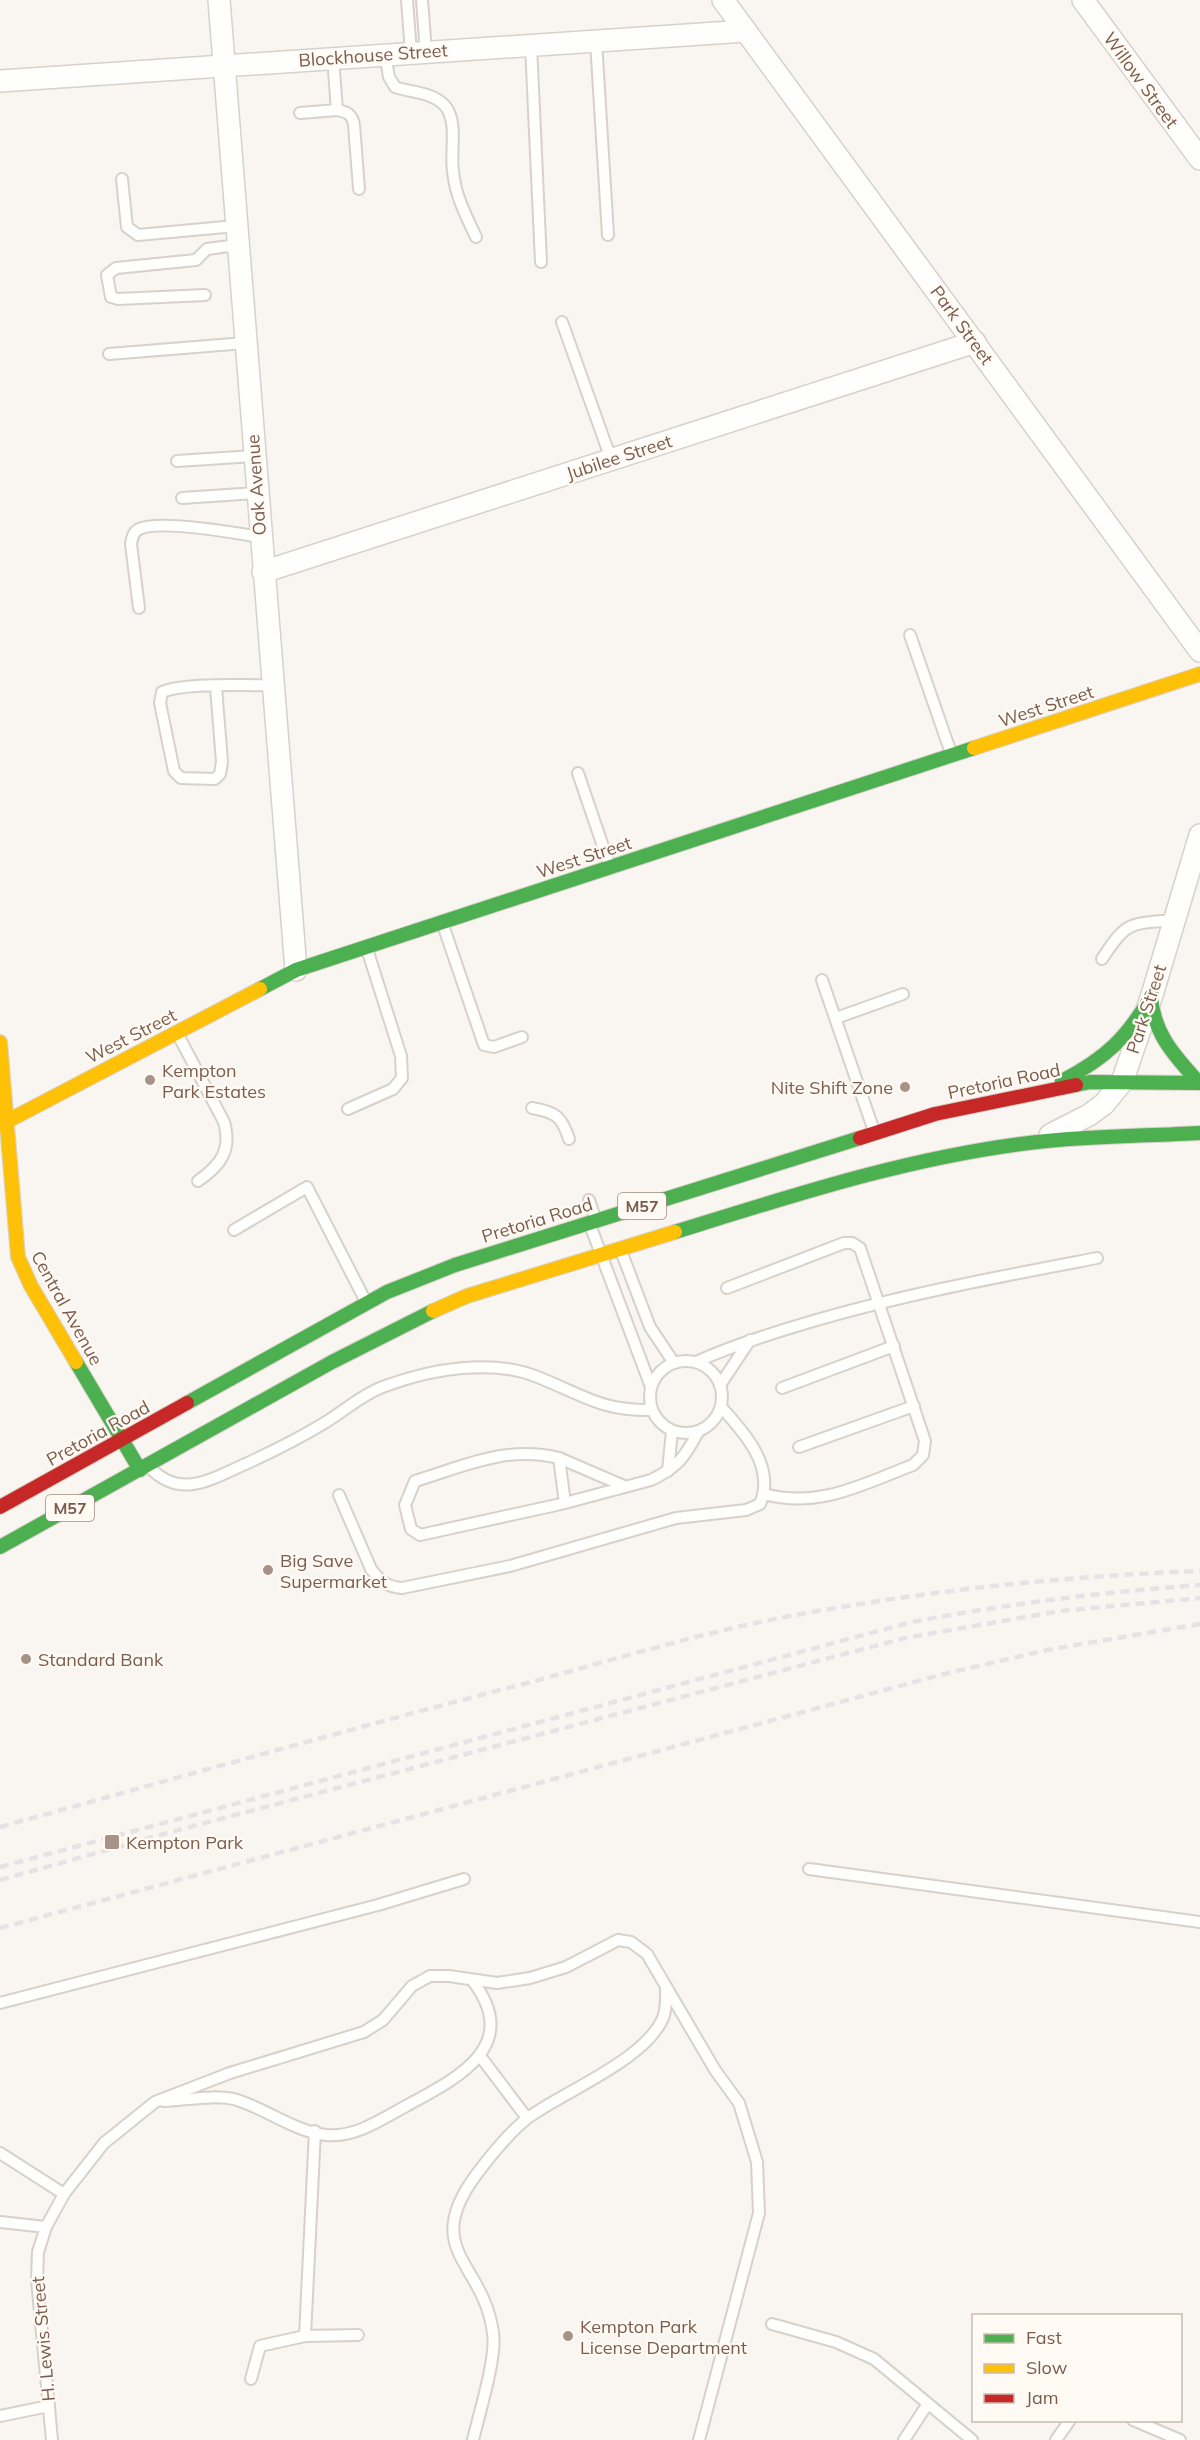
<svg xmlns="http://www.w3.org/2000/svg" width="1200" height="2440" font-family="Mulish,sans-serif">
	<rect width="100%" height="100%" fill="#f9f5f0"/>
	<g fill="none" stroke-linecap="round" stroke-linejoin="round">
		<defs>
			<g id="lane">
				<polyline points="407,0 411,53"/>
				<polyline points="422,0 426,52"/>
				<polyline points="596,41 608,235"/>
				<polyline points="531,45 541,262"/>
				<path d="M385,54L389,77L395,87C412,93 434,92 446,107C458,124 450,152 453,171C455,195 466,216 476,237"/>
				<path d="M333,58L337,110C347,112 352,114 354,125L359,189"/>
				<polyline points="300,113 337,110"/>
				<polyline points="122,179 127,227 138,235 236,226"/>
				<polyline points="205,295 118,299 111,297 107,275 116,268 196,260 207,249 237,245"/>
				<polyline points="562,322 611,459"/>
				<polyline points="109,354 245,343"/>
				<polyline points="177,461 254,456"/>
				<polyline points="182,498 257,493"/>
				<path d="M139,608L131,544C132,538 133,532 139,529C159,519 237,533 260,537"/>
				<polyline points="910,635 951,753"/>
				<path d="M216,687L222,762L220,774L215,779L181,778L174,771L160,703L162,692C186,682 244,686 272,685"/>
				<polyline points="578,773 609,864"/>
				<polyline points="443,925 484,1045 494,1047 522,1037"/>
				<path d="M1102,959C1127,920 1130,924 1175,920"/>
				<polyline points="822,980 874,1131"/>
				<polyline points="836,1018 903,994"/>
				<path d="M177,1033L224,1122C232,1150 221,1165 198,1181"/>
				<path d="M532,1108C556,1112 562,1117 569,1139"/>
				<polyline points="348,1109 393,1089 402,1078 401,1056 367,949"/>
				<polyline points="589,1200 595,1218"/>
				<polyline points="590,1225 651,1387"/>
				<polyline points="234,1230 307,1187 365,1300"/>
				<polyline points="621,1251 650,1327 674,1363"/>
				<path d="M727,1288L844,1243H852L860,1248L925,1441L923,1455L913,1465C863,1484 819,1509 764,1494"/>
				<circle cx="686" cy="1397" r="36"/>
				<path d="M696,1362C731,1346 766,1335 803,1324C900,1295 998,1277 1097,1258"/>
				<polyline points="720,1385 750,1340"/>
				<polyline points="782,1388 894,1346"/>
				<polyline points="799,1447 914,1406"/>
				<polyline points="559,1458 624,1486"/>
				<path d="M150,1468C180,1498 208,1481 241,1466C270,1453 298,1439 326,1422C345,1410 366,1392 388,1385C432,1369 491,1359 535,1376C582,1394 599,1411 652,1410"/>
				<polyline points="668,1471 672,1431"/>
				<path d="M339,1495L371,1569C380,1581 387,1587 402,1588L510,1566L676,1518L746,1510L760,1504C776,1467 744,1432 721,1407"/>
				<path d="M565,1503L559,1458C506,1445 465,1466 415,1481L405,1505L411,1529L420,1535L552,1506L565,1503L651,1480C678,1467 685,1457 698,1432"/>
				<polyline points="809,1869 1200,1922"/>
				<polyline points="0,2003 378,1905 464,1879"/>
				<polyline points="480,2056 527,2118"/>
				<path d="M164,2101C187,2100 215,2094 237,2100C266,2109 296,2132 326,2135C355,2138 382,2119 406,2106C458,2078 523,2046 472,1980"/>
				<polyline points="0,2153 64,2194"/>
				<polyline points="0,2222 46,2227"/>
				<polyline points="772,2324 836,2342 874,2359 972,2440"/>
				<polyline points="305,2336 358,2335"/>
				<polyline points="251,2379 260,2346 305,2336 315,2131"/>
				<polyline points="0,2416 49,2406"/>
				<polyline points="1133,2420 1180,2440"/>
				<polyline points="52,2440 37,2280 38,2252 46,2227 64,2194 104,2143 155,2102 230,2073 364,2032 383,2020 412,1986 430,1976 449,1976 497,1983 530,1978 566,1967 618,1940 631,1942 647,1954 715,2070 739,2103 757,2162 759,2213 699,2440"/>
				<path d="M473,2440C479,2414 497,2357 493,2333C484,2262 420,2251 476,2175C491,2155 509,2132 529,2117C565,2091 645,2060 663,2018C667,2008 666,1997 666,1987"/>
				<polyline points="904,2440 927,2405"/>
				<polyline points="1056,2440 1070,2420"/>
			</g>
			<g id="street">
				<polyline points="219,0 296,970"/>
				<polyline points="723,0 1200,651"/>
				<polyline points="1083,0 1200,159"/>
				<polyline points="0,81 746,31"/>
				<polyline points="263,572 975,342"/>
				<polyline points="1050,1135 1089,1115 1104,1104 1122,1082 1152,995 1200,835"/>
			</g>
			<g id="fast">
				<polyline points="260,989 296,970 974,748"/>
				<path d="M1151,997C1154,1035 1175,1056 1199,1083"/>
				<path d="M1062,1081C1106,1058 1127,1038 1152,995"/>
				<polyline points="1076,1085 1090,1082 1200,1083"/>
				<path d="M675,1232C794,1195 913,1156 1037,1142C1090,1136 1146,1136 1200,1133"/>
				<polyline points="76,1362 140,1470"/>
				<polyline points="187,1403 387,1292 455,1265 860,1138"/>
				<polyline points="0,1547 332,1362 433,1311"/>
			</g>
			<g id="slow">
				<polyline points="974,748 1200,674"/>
				<polyline points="0,1042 18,1257 31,1286 76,1362"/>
				<polyline points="0,1125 260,989"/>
				<polyline points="433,1311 467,1296 675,1232"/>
			</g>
			<g id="jam">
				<polyline points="860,1138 935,1114 1076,1085"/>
				<polyline points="0,1507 187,1403"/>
			</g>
		</defs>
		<use href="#lane" stroke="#d7d1cb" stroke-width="14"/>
		<use href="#street" stroke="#d7d1cb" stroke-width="24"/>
		<use href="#fast" stroke="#d9d2cb" stroke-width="16"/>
		<use href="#slow" stroke="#d9d2cb" stroke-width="16"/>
		<use href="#jam" stroke="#d9d2cb" stroke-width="16"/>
		<use href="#lane" stroke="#fefefd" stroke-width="10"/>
		<use href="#street" stroke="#fefefd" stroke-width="21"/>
		<use href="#fast" stroke="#4caf50" stroke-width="14"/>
		<use href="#slow" stroke="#ffc107" stroke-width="14"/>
		<use href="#jam" stroke="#c62828" stroke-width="14"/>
		<g stroke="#e6e3e7" stroke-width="4.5" stroke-dasharray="9 6" stroke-linecap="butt">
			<path d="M0,1827C177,1778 353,1728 531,1682C620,1658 710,1630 801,1614C933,1590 1066,1576 1200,1571"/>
			<path d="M0,1867L912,1622C1008,1604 1102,1592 1200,1585"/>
			<polyline points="0,1880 171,1832 905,1638 1060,1611 1200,1598"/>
			<polyline points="0,1928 948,1673 1047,1650 1200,1624"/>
		</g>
	</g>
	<g fill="#a69286" stroke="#fffaf3" stroke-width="2">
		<circle cx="150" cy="1080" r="6"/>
		<circle cx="905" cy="1087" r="6"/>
		<circle cx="268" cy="1570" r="6"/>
		<circle cx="26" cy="1659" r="6"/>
		<rect x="104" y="1834" width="16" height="16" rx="3"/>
		<circle cx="568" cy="2336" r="6"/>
	</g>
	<g text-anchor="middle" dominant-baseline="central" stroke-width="4.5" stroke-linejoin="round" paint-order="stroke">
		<g fill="#fffaf3" stroke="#a28b7f" stroke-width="1.5">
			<rect x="618" y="1193" width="48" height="26" rx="4.5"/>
			<rect x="46" y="1495" width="48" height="26" rx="4.5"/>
		</g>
		<g font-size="16" font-weight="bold" fill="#7a5c4d">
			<text x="642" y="1206">M57</text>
			<text x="70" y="1508">M57</text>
		</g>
		<g font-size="18" fill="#7a5c4d" stroke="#fffaf3">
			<text transform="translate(373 55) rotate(-4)">Blockhouse Street</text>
			<text transform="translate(1141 80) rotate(54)">Willow Street</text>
			<text transform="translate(962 325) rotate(54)">Park Street</text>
			<text transform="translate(619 457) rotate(-18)">Jubilee Street</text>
			<text transform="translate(256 485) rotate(-94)">Oak Avenue</text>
			<text transform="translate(1046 706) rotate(-18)">West Street</text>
			<text transform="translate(584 857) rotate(-18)">West Street</text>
			<text transform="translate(1146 1009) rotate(-72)">Park Street</text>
			<text transform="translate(131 1036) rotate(-27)">West Street</text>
			<text transform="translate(1004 1081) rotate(-12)">Pretoria Road</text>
			<text transform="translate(537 1220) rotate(-17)">Pretoria Road</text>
			<text transform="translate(67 1308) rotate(61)">Central Avenue</text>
			<text transform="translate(98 1433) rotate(-29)">Pretoria Road</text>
			<text transform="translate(43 2339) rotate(-95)">H. Lewis Street</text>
		</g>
		<g font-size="18" fill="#7a5c4d" stroke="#fffaf3" text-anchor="start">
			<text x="162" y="1070">Kempton<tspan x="162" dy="21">Park Estates</tspan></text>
			<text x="893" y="1087" text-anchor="end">Nite Shift Zone</text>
			<text x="280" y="1560">Big Save<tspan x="280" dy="21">Supermarket</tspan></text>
			<text x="38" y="1659">Standard Bank</text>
			<text x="126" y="1842">Kempton Park</text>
			<text x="580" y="2326">Kempton Park<tspan x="580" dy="21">License Department</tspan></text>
		</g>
	</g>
	<rect x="972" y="2314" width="210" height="108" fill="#fffaf3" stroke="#cabbb1" stroke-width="1.5"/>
	<rect x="984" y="2334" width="30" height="9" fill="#4caf50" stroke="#cabbb1" stroke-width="1.5"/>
	<text x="1026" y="2344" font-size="18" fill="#7a5c4d">Fast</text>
	<rect x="984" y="2364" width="30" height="9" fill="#ffc107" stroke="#cabbb1" stroke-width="1.5"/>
	<text x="1026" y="2374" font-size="18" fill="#7a5c4d">Slow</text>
	<rect x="984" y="2394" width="30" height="9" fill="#c62828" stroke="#cabbb1" stroke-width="1.5"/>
	<text x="1026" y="2404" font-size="18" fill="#7a5c4d">Jam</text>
</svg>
